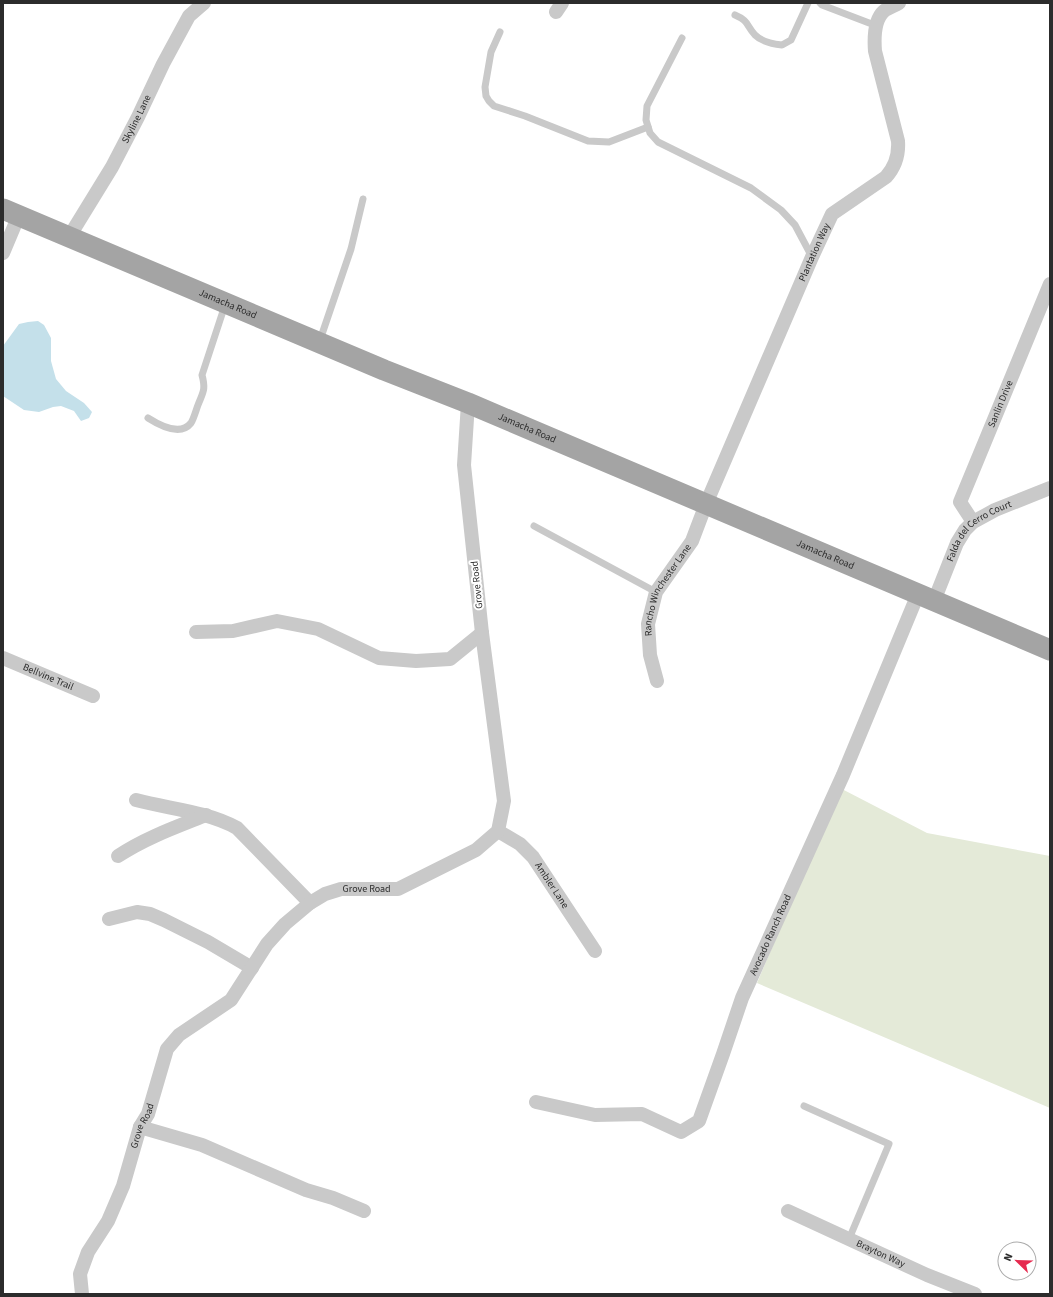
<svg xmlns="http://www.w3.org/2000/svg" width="1053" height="1297" font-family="'Source Sans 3',sans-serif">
	<rect width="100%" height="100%" fill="#fff"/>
	<polygon fill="#e4ead8" points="840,788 927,833 1050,856 1050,1108 757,983"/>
	<polygon fill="#c4e0ea" points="38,321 44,325 51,338 51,361 56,379 66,391 84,403 92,412 89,418 81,421 74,411 61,406 53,407 39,412 24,410 3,396 3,346 19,324 28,322"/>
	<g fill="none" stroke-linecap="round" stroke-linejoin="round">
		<g stroke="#c9c9c9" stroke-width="7">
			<polyline points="820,3 822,5 877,26"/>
			<path d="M735,15C749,21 746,25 755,35C762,42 773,44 782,45L791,40L808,3"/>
			<polyline points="500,32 491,52 485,87 486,96 489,101 494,106 525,116 588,141 609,142 648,127"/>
			<polyline points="682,38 647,106 646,120 650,133 658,142 751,188 781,210 795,225 812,257"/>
			<polyline points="320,340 351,249 363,199"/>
			<path d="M148,418C159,425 180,437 191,423C194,418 196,410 198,405C203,392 206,390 202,375L225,305"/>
			<polyline points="534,526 656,592"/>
			<polyline points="804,1106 889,1144 849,1239"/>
		</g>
		<g stroke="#c9c9c9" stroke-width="14">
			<polyline points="556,12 562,3"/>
			<path id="s1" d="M69,237L112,167L138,117L163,64L189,16L204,3"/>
			<polyline points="3,253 19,215"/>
			<path id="s2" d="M973,522L960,502L1050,284"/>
			<path id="s3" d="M934,601L957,543L965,530L973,522L995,510L1050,488"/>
			<polyline points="196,632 233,631 277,621 318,629 379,658 416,661 450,659 482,633"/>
			<path id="s4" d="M3,658L93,696"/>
			<path id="s5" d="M657,681L650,655L648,624L656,592L692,541L706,504L812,257L832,214L886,177C895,167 899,155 898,141L875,51C874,38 874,20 884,11C888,8 894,6 899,3"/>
			<path d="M136,800C169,809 206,811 237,828L310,903"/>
			<path id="s6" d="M498,831L520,844L533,857L595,951"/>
			<path d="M118,856C145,838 176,827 206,815"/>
			<polyline points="109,919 137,912 150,914 164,920 208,942 252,968"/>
			<path id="s7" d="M536,1102L595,1115L642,1114L681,1132L699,1121L723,1054L742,998L843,775L918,594"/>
			<polyline points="140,1127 202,1145 306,1190 333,1198 364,1211"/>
			<path id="s8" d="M788,1211L927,1275L975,1294"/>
			<path id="s9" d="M82,1294L80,1274L88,1252L108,1221L123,1186L140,1127L148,1114L167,1049L179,1035L231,1000L267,944L285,924L310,903L325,894L341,889H398L476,850L498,831L504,801L482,633L464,465L468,403"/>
		</g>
		<path stroke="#a4a4a4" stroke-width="21" id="s10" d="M3,209L384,370L468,403L1050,650"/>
	</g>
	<g text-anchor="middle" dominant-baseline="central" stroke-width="4" stroke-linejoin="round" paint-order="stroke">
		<g font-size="10" fill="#2c2c2c" stroke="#fff">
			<text stroke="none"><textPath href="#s1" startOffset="136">Skyline Lane</textPath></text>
			<text stroke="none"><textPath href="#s5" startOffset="467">Plantation Way</textPath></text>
			<text stroke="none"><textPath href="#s10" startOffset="244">Jamacha Road</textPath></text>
			<text stroke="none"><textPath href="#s2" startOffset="130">Sanlin Drive</textPath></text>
			<text stroke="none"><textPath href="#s10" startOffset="568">Jamacha Road</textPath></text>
			<text stroke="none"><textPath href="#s3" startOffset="87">Falda del Cerro Court</textPath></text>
			<text stroke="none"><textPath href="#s10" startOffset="892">Jamacha Road</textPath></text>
			<text transform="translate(477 585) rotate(-96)">Grove Road</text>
			<text stroke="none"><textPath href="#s5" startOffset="97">Rancho Winchester Lane</textPath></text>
			<text stroke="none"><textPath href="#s4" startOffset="49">Bellvine Trail</textPath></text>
			<text stroke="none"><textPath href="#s6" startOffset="78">Ambler Lane</textPath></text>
			<text stroke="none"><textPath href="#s9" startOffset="530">Grove Road</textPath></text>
			<text stroke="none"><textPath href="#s7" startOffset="371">Avocado Ranch Road</textPath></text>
			<text stroke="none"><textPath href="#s9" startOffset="182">Grove Road</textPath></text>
			<text stroke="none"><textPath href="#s8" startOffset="102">Brayton Way</textPath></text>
		</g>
	</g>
	<rect width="1053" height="1297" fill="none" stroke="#2c2c2c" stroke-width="8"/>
	<g transform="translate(1017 1261) rotate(293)"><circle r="19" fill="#ffffff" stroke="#ababab"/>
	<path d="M0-3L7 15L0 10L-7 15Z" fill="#e62a4f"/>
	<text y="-6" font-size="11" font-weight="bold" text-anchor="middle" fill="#2c2c2c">N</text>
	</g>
</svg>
